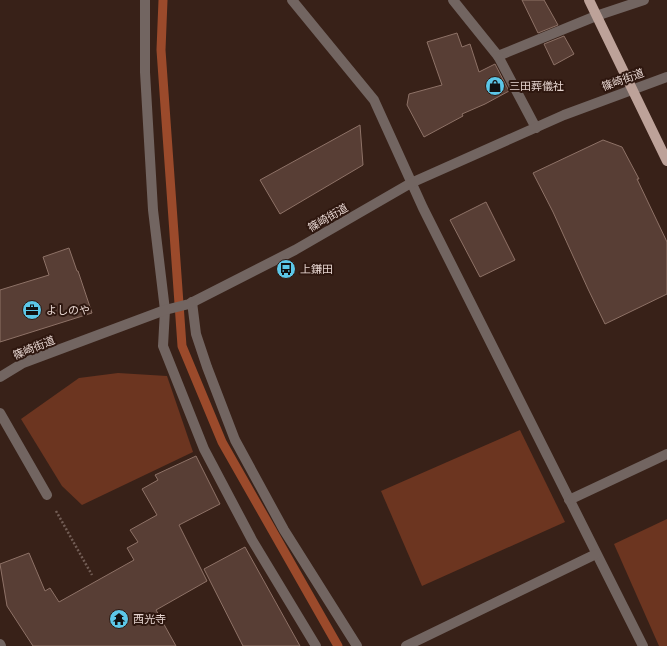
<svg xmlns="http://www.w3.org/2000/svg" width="667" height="646" font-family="'Nunito Sans','Noto Sans JP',sans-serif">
	<rect width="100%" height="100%" fill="#382118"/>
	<g fill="#6c3520">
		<polygon points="118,373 167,376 193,452 82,505 62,486 21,419 79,378"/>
		<polygon points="520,430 565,522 422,586 381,491"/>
		<polygon points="667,519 667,646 659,646 614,544"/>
	</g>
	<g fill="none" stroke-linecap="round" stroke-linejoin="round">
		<polyline stroke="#9b4a2b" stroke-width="9" points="163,0 161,50 182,346 222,442 338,646"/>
	</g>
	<g fill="#583e35" stroke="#8e7267">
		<polygon points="522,0 544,0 558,25 538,33"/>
		<polygon points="457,33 462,47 470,44 479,72 495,64 509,91 485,104 462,114 463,116 424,137 407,105 409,94 442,85 427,42"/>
		<polygon points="564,36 574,54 554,65 544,44"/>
		<polygon points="360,125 363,165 280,214 260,180"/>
		<polygon points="603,140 622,147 639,179 637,179 667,242 667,294 605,324 588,289 553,212 533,173"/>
		<polygon points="486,202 515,260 480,277 450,220"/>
		<polygon points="69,248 77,271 78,271 92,313 0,342 0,290 49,275 43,257"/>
		<polygon points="196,456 220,504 179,525 207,581 156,610 176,646 33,646 7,606 0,564 29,553 45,591 50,588 59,602 134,560 127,548 138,542 130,530 157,515 142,489 158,480 155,475"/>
		<polygon points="245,547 300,646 243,646 204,569"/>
	</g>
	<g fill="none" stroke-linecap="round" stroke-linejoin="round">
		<polyline stroke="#725d55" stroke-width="2.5" stroke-dasharray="2 2" stroke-linecap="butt" points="56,511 92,575"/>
		<g stroke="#726561" stroke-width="10">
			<polyline points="145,0 145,72 153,210 165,310 163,346 204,449 252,540 316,646"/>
			<polyline points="292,0 374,100 423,208 643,646"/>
			<polyline points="453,0 498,56 596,16 644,0"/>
			<polyline points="498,56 536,128"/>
			<polyline points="192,302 196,334 207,367 235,440 284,530 357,646"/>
			<polyline points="0,377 23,363 165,310 189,304 295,250 411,183 564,115 667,77"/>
			<polyline points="0,413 47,495"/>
			<polyline points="569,500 667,454"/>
			<polyline points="0,644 1,646"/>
			<polyline points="406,646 596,554"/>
		</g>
		<polyline stroke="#bda299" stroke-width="10" points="589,0 667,161"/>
	</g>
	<defs>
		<symbol id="shop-disc" viewBox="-11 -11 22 22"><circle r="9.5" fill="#5cc7e8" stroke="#2e170f"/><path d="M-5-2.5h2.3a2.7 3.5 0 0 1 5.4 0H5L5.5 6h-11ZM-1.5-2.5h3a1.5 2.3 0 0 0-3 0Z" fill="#111"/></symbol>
		<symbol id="bus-disc" viewBox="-11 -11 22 22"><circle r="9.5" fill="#5cc7e8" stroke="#2e170f"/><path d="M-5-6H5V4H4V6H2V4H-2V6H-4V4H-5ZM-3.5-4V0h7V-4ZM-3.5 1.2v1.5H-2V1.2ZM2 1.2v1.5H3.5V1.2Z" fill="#111"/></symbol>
		<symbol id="office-disc" viewBox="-11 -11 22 22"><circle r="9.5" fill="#5cc7e8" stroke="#2e170f"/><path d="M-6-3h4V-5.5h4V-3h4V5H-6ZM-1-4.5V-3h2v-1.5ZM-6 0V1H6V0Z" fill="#111"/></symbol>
		<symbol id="temple-disc" viewBox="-11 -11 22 22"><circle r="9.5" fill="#5cc7e8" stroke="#2e170f"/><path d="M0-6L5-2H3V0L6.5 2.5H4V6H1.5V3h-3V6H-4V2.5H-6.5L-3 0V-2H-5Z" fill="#111"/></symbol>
	</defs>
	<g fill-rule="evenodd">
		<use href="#shop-disc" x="484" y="75" width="22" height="22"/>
		<use href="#bus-disc" x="275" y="258" width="22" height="22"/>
		<use href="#office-disc" x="21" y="299" width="22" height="22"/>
		<use href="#temple-disc" x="108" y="608" width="22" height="22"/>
	</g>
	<g text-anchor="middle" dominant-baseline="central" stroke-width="4" stroke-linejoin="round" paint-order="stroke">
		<g font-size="11" fill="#e6d5d0" stroke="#2e170f">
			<text transform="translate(623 80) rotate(-20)">篠崎街道</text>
			<text transform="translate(328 218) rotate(-30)">篠崎街道</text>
			<text transform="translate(34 348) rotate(-22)">篠崎街道</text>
		</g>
		<g font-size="11" fill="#e6d5d0" stroke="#2e170f" text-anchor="start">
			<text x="509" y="86">三田葬儀社</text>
			<text x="300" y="269">上鎌田</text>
			<text x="46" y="310">よしのや</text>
			<text x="133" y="619">西光寺</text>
		</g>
	</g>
</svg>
